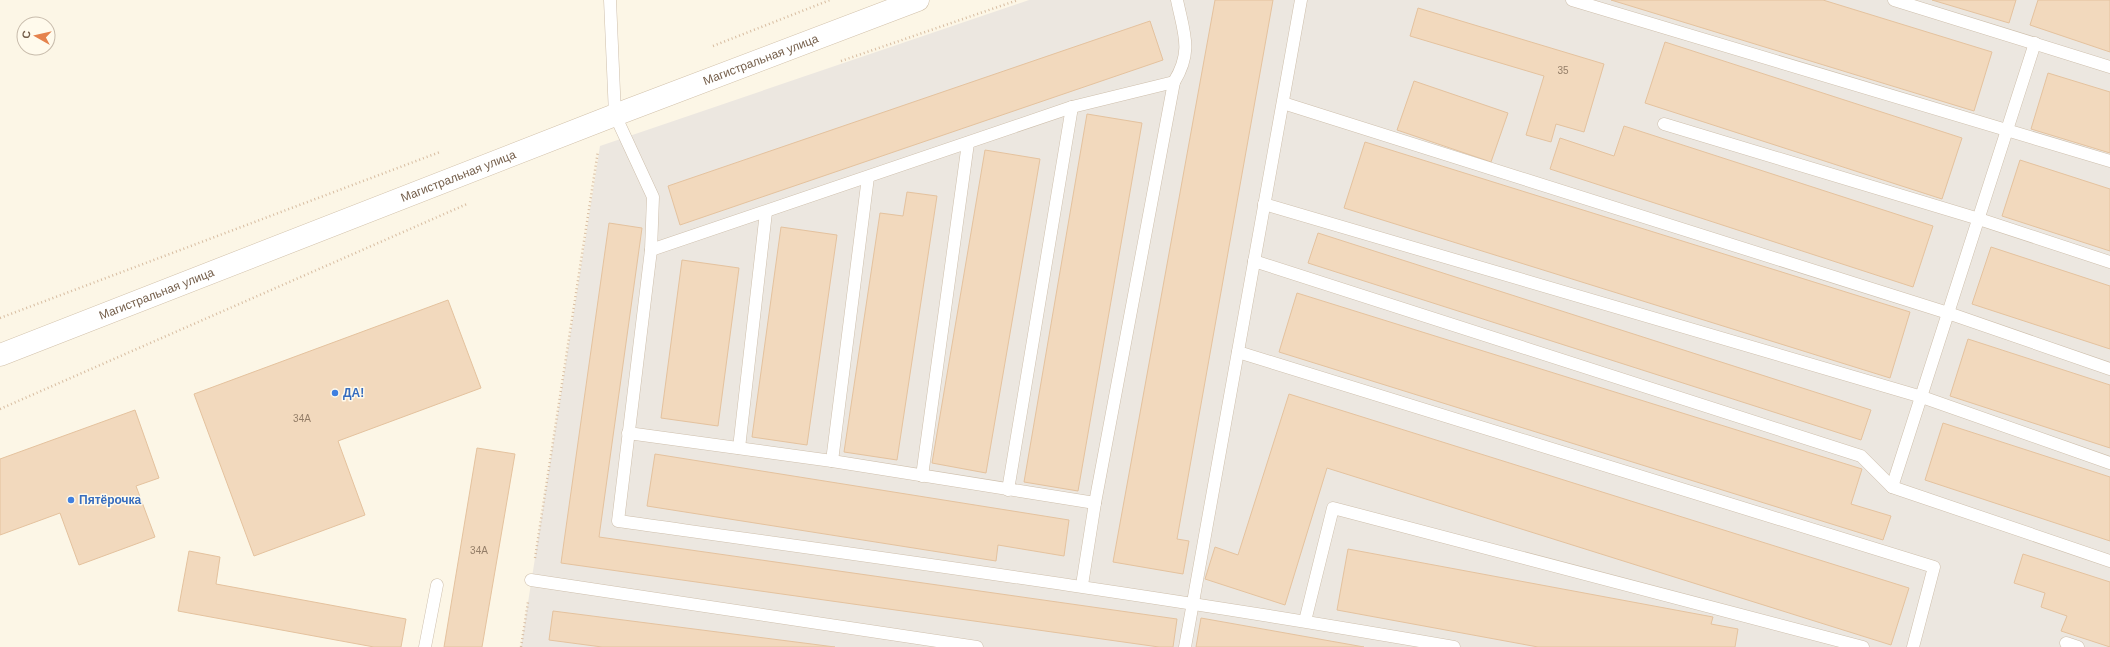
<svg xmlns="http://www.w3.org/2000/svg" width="2110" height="647" font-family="Arial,sans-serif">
	<rect width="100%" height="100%" fill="#fcf6e6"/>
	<polygon fill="#ece7e0" points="1029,0 2110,0 2110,647 521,647 600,146"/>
	<g fill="#f2d9bd" stroke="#e4c29e">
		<polygon points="1215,0 1273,0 1177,539 1189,541 1183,574 1113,562"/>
		<polygon points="1611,0 1823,0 1992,52 1974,111"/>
		<polygon points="1932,0 2016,0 2009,23"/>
		<polygon points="2038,0 2110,0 2110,52 2030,25"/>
		<polygon points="1418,8 1604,64 1584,132 1556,124 1551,142 1526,135 1544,76 1410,36"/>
		<polygon points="1150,21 1163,60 680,225 668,186"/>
		<polygon points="1665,42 1962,138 1942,199 1645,103"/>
		<polygon points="2048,73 2110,92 2110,153 2031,129"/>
		<polygon points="1414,81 1508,113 1491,162 1397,130"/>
		<polygon points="1087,114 1142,123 1078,491 1024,482"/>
		<polygon points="1624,126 1933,226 1913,287 1550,169 1560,138 1614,156"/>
		<polygon points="1365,142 1910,312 1890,378 1344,208"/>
		<polygon points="985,150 1040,159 986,473 932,463"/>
		<polygon points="2020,160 2110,189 2110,251 2002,216"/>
		<polygon points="907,192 937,196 897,460 844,452 880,213 903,216"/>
		<polygon points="609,223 642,228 599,537 1177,619 1173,647 1159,647 561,563"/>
		<polygon points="781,227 837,235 807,445 752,437"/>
		<polygon points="1318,233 1871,410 1861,440 1308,263"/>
		<polygon points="1991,247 2110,286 2110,349 1972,304"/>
		<polygon points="682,260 739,268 718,426 661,418"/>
		<polygon points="1297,293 1862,469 1851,504 1891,516 1883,540 1279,352"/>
		<polygon points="448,300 481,388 338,441 365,515 254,556 194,394"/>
		<polygon points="1968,339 2110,385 2110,448 1950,396"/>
		<polygon points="1289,394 1909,588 1891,645 1327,468 1285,605 1205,579 1215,547 1238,555"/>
		<polygon points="135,410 159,478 136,486 155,537 79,565 60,513 0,535 0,459"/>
		<polygon points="1943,423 2110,477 2110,541 1925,480"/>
		<polygon points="477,448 515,454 482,647 444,647"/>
		<polygon points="655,454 1069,520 1064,556 998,545 996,561 647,506"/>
		<polygon points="1348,549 1713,617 1711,624 1738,629 1735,647 1538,647 1337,610"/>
		<polygon points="189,551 220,557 216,584 406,619 401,647 374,647 178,611"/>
		<polygon points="2023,554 2110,582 2110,647 2061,631 2067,616 2041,607 2045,593 2014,583"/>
		<polygon points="553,611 835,647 602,647 549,640"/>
		<polygon points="1201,618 1364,647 1196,647"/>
	</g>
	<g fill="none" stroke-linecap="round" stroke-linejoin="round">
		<defs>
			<g id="service">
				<path d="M610,0L615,115L653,197L651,250L618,521C897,560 1176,598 1454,647"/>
				<polyline points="1572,0 2110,161"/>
				<polyline points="1894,0 2110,67"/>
				<polyline points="1283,103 1948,313 2110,369"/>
				<polyline points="1664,124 1979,219 2110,262"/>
				<polyline points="1264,204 1922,397 2110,463"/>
				<path d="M651,250L1072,107L1174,82C1193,51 1184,34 1177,0"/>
				<polyline points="1254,261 1861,456 1892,487 2110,561"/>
				<polyline points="1238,352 1934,567 1913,647"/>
				<polyline points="628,433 832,461 1095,503"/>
				<polyline points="739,448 766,212"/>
				<polyline points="832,461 868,177"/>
				<polyline points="922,476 968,143"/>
				<polyline points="1892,487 2035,43"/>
				<polyline points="1008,490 1072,107"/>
				<polyline points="531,580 977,647"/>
				<polyline points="1082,585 1095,503 1174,82"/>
				<polyline points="1305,621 1333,508 1863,647"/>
				<polyline points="2066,643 2078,647"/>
				<polyline points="425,647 437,585"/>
				<polyline points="1185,647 1301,0"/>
			</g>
			<g id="secondary">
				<path id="s1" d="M0,355L615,115L918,0"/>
			</g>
		</defs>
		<use href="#service" stroke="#cebfac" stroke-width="13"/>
		<use href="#secondary" stroke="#d1c0a9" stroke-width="23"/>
		<g stroke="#d7bca0" stroke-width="2.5" stroke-dasharray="1 3" stroke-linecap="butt">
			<polyline points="713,46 830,0"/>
			<polyline points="841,61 1018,0"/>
			<polyline points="0,318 440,152"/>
			<polyline points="0,409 467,204"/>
			<polyline points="535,558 598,151"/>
			<polyline points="521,647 528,602"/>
		</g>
		<use href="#service" stroke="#fff" stroke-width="12"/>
		<use href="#secondary" stroke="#fff" stroke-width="22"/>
	</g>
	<g fill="#3f7fe0" stroke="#fffaec" stroke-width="1.5">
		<circle cx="335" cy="393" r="4"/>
		<circle cx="71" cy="500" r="4"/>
	</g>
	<g text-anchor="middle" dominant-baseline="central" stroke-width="3" stroke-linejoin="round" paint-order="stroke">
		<g font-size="10" fill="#947e68">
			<text x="1563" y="70">35</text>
			<text x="302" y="418">34А</text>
			<text x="479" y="550">34А</text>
		</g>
		<g font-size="12" fill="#755f4b" stroke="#fffaec">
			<text stroke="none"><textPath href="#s1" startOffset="816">Магистральная улица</textPath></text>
			<text stroke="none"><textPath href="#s1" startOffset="492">Магистральная улица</textPath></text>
			<text stroke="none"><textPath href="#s1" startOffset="168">Магистральная улица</textPath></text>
		</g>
		<g font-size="12" font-weight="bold" fill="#366cbe" stroke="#fffaec" text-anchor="start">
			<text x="343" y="393">ДА!</text>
			<text x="79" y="500">Пятёрочка</text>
		</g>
	</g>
	<g transform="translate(36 36) rotate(278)"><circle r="19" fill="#fffaec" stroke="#c8bcac"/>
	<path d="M0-3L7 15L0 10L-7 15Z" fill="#e5824c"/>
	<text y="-6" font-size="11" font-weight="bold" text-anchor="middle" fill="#755f4b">С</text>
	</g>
</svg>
